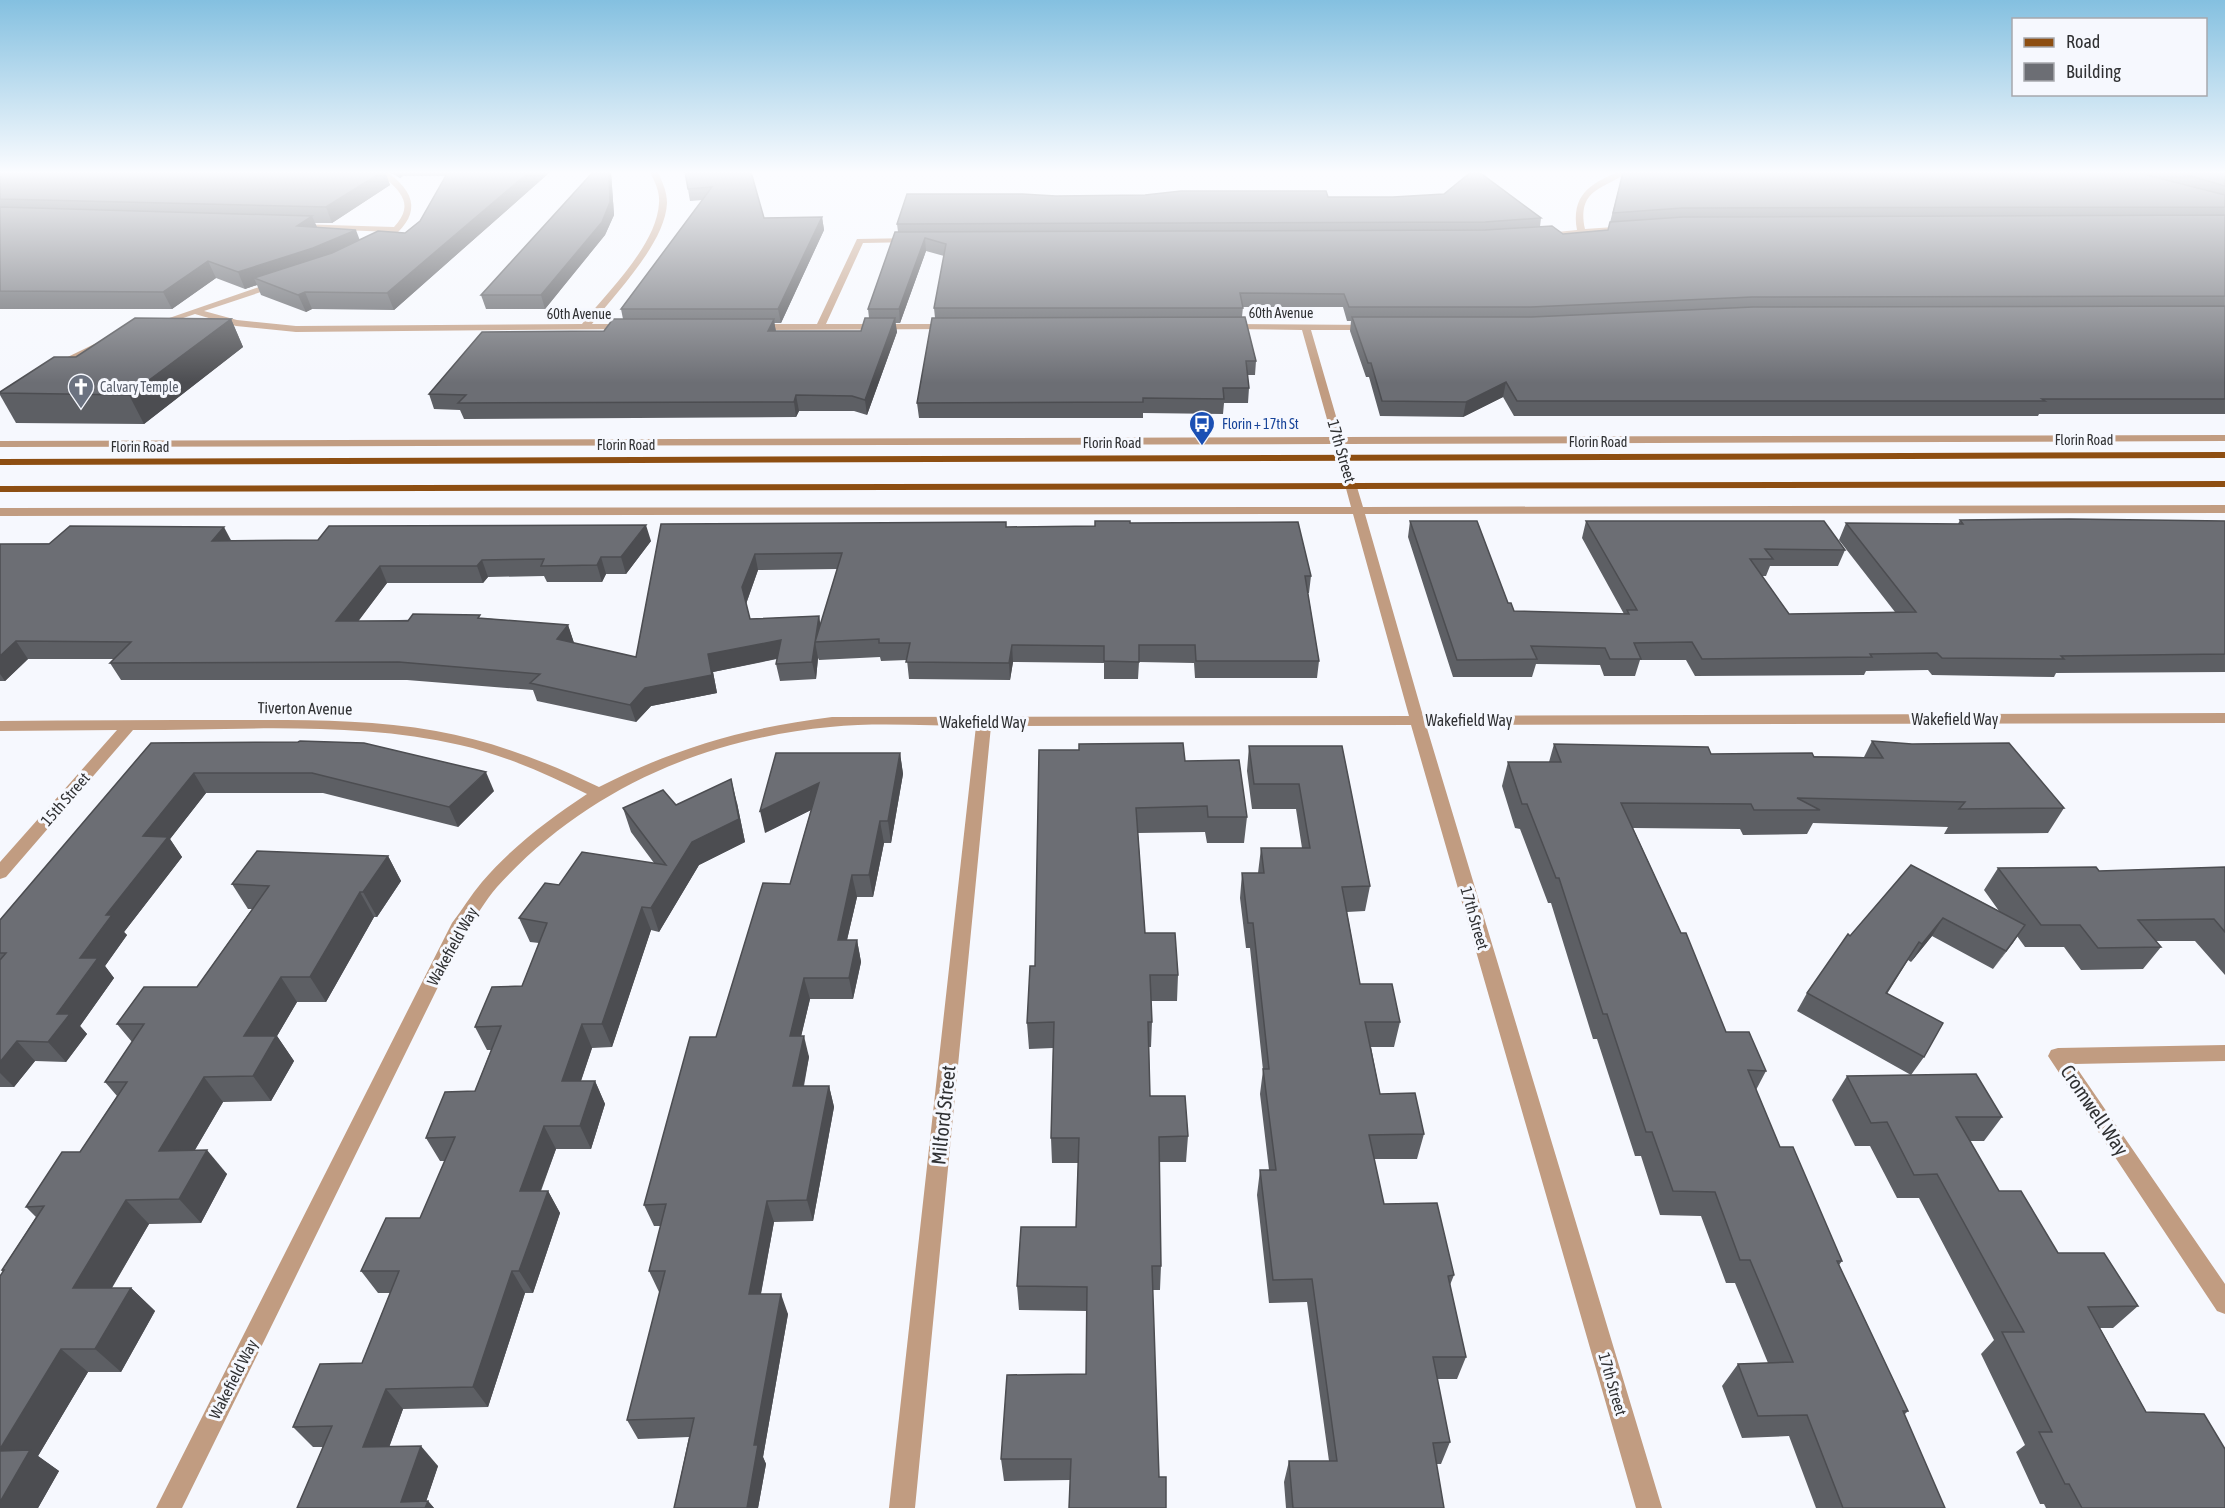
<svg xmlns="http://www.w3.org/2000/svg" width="2225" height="1508" font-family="'Asap Condensed',sans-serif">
	<rect width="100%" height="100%" fill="#f6f8fe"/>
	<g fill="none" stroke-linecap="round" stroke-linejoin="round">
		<g fill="#c19c81" fill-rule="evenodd">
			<path d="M378,172H387C424,198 416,222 382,245L375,243L390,232L296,228L292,226L296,224L394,227C418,202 396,188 378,172Z"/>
			<path d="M650,172H658C662,182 667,191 667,203C665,244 616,292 592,324H627L632,327L630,329L296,332L236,326L195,314L154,328L149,325L279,280L283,283L282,285L204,311L237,320L296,326L582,324C607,292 657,245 659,203C660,192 655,182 650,172Z"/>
			<path d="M1618,172H1628C1602,190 1577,189 1585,229L1628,226L1632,228L1631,230L1544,237L1543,235L1547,233L1577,230C1571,196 1589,184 1618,172Z"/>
			<polygon points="912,238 916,240 915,242 863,243 826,324 951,324 956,327 954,329 756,330 751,327 756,324 817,324 857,239"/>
			<path d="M1227,324L1374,325L1376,327L1371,330H1311L1342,437L2225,435V441L1344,444L1363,507L2225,505V513L1365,514L1423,716L2225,713V723L1426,725L1662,1508H1636L1411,725L991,726L915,1508H889L976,726C928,726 878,722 830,727C702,739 584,791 497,887C485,901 476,917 465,932L182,1508H156L452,923C462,910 471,895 482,882C512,847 549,819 587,794C547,774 504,755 460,745C354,721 241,730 133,730L6,877L0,879V862L117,730L0,731V721C79,720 157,720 236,720C303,720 370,719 436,731C493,741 547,762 599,787C677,747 745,728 832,717L1409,716L1353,514L0,516V508L1351,507L1334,444L0,447V441L1332,437L1302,330L1224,329L1222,327Z"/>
			<polygon points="111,336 116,339 114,341 57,368 49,366"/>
			<polygon points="2225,1045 2225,1061 2074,1064 2225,1284 2225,1314 2217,1311 2048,1056 2051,1050 2058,1048"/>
		</g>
		<g fill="#8d4e12" fill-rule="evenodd">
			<polygon points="2225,452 2225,458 0,465 0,459"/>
			<polygon points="2225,481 2225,487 0,492 0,486"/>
		</g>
	</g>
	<g fill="#5d5f64" fill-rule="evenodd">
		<polygon points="0,172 385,172 390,185 332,223 315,223 317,227 360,240 405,233 420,221 446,176 403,176 400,178 389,172 550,172 394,310 312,309 306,312 261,295 257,285 245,289 216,278 172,309 0,309"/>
		<polygon points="593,172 611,172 614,215 605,235 545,309 486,309 481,295"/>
		<polygon points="685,172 764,218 822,217 824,230 781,323 774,323 776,331 861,331 869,318 868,309 898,232 897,224 1056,196 1328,197 1541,218 1540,227 1563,234 1608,230 1623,172 2225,172 2225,414 2039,414 2038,416 1514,416 1503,397 1463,417 1380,416 1369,377 1366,377 1350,331 1351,321 1347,321 1343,307 1243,307 1242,317 1256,361 1255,375 1247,375 1249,388 1248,403 1224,403 1223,414 1143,413 1143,418 919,418 917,403 935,318 934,308 944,256 926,251 900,323 895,323 897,332 867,415 854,411 799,411 796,417 464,419 460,410 434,409 429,394 604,331 623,319 621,309 703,200 690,201"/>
		<polygon points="231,319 243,347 144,424 16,423 0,395 0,392 76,357"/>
		<polygon points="1960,520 2225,521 2225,672 2056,673 2054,677 1932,675 1928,670 1866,671 1864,675 1695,676 1686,660 1640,660 1635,676 1604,676 1600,665 1536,664 1532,677 1453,677 1408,537 1410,521 1508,603 1514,611 1624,614 1582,538 1586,521 1845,550 1838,566 1770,566 1766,576 1762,576 1789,614 1895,612 1839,540 1846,523 1958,524"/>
		<path d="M1130,523L1311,576L1309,593H1308L1319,661L1317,678H1195L1194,663L1139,662L1138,679H1104V663L1013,662L1010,680L909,679L907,660L881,661L880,657L819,660L818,658L816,679L780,681L776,664L777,659L713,672L717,693L651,706L636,722L537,701L533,690L407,680H121L110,663L114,659H28L5,681H0V544L231,541H651L626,574H606L602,582H547L544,576L488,577L483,583H387L358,621L481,618L568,625L574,643L636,657L661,524L1007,527L1095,526ZM837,569L820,626L819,616L750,619L746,604L758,570Z"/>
		<polygon points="1872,741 2064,808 2048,833 1944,834 1948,827 1813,823 1807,834 1743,835 1740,829 1633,828 1726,1032 1766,1071 1756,1090 1780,1147 1842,1261 1839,1265 1908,1411 1904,1415 1945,1508 1816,1508 1789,1436 1742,1438 1722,1386 1738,1364 1768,1363 1735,1283 1726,1283 1701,1216 1660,1215 1641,1156 1635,1156 1597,1039 1593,1039 1551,903 1548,903 1520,829 1515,828 1502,786 1508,762 1549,762 1554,744 1711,754 1864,757"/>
		<polygon points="151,743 494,791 458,827 323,793 206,793 170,839 182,857 124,932 127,935 105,966 114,978 80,1026 87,1034 66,1062 35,1061 14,1087 0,1087 0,920"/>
		<polygon points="1249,746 1342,746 1370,886 1365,911 1347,912 1360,984 1400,1022 1394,1047 1371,1047 1380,1094 1424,1134 1417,1159 1374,1159 1384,1204 1454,1275 1450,1285 1466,1357 1457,1379 1437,1379 1450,1442 1441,1464 1436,1464 1444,1508 1286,1508 1284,1482 1289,1461 1329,1461 1307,1302 1269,1303 1257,1195 1260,1170 1269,1170 1260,1094 1263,1070 1250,948 1246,948 1240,898 1242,873 1258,873 1261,848 1302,848 1296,809 1252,809 1247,771"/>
		<polygon points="1079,750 1185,761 1247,817 1244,843 1207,843 1205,832 1138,833 1145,933 1178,975 1177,1001 1151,1001 1152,1022 1151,1047 1149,1047 1150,1096 1188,1136 1186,1162 1159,1162 1161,1266 1160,1290 1153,1290 1070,1480 1004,1481 1001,1459 1086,1374 1087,1311 1019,1310 1017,1286 1076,1227 1078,1163 1052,1163 1051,1138 1053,1048 1029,1049 1027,1023 1035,966"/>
		<polygon points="900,753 903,774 891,843 884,843 873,897 857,897 847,940 857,940 861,962 853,999 810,999 801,1036 809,1057 804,1086 829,1086 834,1107 813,1221 774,1222 761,1294 788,1314 763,1457 766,1464 758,1508 674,1508 689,1437 638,1439 627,1420 660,1292 659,1292 649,1271 661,1226 654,1226 644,1205 716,1037 790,884 811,810 765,833"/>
		<polygon points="737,803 745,842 699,865 659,932 651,930 612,1047 592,1048 581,1081 595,1081 605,1104 591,1149 556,1149 541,1191 548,1191 560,1213 533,1293 525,1293 488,1407 403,1409 389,1447 438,1466 426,1501 428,1501 434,1508 297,1508 323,1447 313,1447 293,1427 362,1363 390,1293 378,1293 361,1271 420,1218 445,1161 440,1161 426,1138 475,1091 491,1050 487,1050 475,1027 522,986 539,943 530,942 519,918 559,885 654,863 631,832 623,808 676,805"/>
		<polygon points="388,856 401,881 377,917 374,917 326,1002 297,1002 277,1036 294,1061 271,1101 223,1102 195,1150 227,1174 201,1223 149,1224 112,1288 131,1288 155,1311 121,1372 88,1372 38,1456 59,1471 38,1508 3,1272 2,1270 36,1217 26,1207 80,1152 117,1096 105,1082 132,1042 117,1024 197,987 252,909 248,909 232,884"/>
		<polygon points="1911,865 1999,911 1984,890 1998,868 2099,871 2225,867 2225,975 2195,941 2156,941 2161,947 2143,969 2081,970 2064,947 2025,947 2017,936 1993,969 1932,936 1911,962 1908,960 1887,994 1924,1057 1911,1075 1797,1011 1807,993 1850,936"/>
		<polygon points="1847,1076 2002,1117 1984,1141 1969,1141 1999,1191 2058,1253 2138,1306 2113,1328 2100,1328 2146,1412 2225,1508 2046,1508 2044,1504 2040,1504 2016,1452 2025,1445 1981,1354 1994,1340 1919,1198 1897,1198 1870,1146 1855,1146 1832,1100"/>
	</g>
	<g fill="#4c4d51">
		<polygon points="382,172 385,172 390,185 332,223 326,207"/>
		<polygon points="397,172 402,172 403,176 400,178"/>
		<polygon points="529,172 550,172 394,310 387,293"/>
		<polygon points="609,172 611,172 614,215 605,235 545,309 541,295"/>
		<polygon points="312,216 319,232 297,226"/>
		<polygon points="822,217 824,230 781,323 778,309"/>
		<polygon points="356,230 362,246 254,278 257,285 245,289 238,272"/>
		<polygon points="925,238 926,251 900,323 899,309"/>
		<polygon points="208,261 216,278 172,309 163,292"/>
		<polygon points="305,292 312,309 306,312 298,295"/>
		<polygon points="895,318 897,332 867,415 865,400"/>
		<polygon points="231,319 243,347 144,424 129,395"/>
		<polygon points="774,319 776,333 768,331"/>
		<polygon points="1506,382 1503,397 1463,417 1466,402"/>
		<polygon points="796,395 799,411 796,417 794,402"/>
		<polygon points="646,525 651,541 626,574 621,557"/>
		<polygon points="224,527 233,544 212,541"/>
		<polygon points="755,554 758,570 746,604 742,587"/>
		<polygon points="601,557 606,574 602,582 597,565"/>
		<polygon points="482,560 488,577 483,583 477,566"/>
		<polygon points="380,566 387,583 345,639 336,621"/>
		<polygon points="819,616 822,633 815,642 818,658 816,679 812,662"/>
		<polygon points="568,625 574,643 557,639"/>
		<polygon points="781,640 784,657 713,672 717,693 651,706 636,722 630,705 645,688 708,654"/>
		<polygon points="16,641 28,659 5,681 0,674 0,656"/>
		<polygon points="1012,645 1013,662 1010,680 1009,663"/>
		<polygon points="900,753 903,774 891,843 888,821"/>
		<polygon points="486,772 494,791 458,827 449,807"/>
		<polygon points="194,773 206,793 170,839 182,857 124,932 127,935 105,966 114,978 80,1026 87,1034 66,1062 48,1042 57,1014 80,958 143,836"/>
		<polygon points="731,779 737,803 745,842 699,865 659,932 651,908"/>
		<polygon points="819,783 823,804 765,833 760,811"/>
		<polygon points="880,821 884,843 873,897 869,875"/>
		<polygon points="388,856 401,881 377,917 363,892"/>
		<polygon points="852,875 857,897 842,961 838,940"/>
		<polygon points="360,892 374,917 326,1002 310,977"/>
		<polygon points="642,907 651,930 612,1047 602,1024"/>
		<polygon points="1943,918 1932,936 1911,962 1922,944"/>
		<polygon points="2025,925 2013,943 1993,969 2006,951"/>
		<polygon points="857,940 861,962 853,999 849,978"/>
		<polygon points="281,977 297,1002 277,1036 294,1061 271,1101 253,1076 244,1036"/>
		<polygon points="804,978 810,999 796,1058 790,1036"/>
		<polygon points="582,1024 592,1048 573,1104 562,1081"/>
		<polygon points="804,1036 809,1057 799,1107 793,1086"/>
		<polygon points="17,1041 35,1061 14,1087 0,1073 0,1062"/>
		<polygon points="204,1077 223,1102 180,1175 159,1151"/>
		<polygon points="595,1081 605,1104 591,1149 580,1126"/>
		<polygon points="829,1086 834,1107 813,1221 807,1200"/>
		<polygon points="544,1126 556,1149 532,1213 520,1191"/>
		<polygon points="207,1150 227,1174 201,1223 179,1199"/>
		<polygon points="548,1191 560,1213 533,1293 519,1271"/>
		<polygon points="126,1200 149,1224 98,1311 73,1288"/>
		<polygon points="767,1201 774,1222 757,1314 749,1294"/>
		<polygon points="512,1271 525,1293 488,1407 473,1387"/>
		<polygon points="131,1288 155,1311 121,1372 95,1349"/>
		<polygon points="781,1294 788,1314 763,1457 766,1464 758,1508 747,1508 754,1445"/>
		<polygon points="61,1349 88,1372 38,1456 59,1471 38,1508 0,1508 0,1449"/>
		<polygon points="386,1389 403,1409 382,1467 363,1447"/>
		<polygon points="421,1446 438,1466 424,1508 401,1502"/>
		<polygon points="428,1501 434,1508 425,1508"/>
	</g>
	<g fill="#6c6e74" stroke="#4c4d51" stroke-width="1.5">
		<polygon points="0,172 382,172 326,207 0,199"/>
		<polygon points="448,172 529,172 387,293 305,292 298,295 254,278 332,253 378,231 405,233 420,221"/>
		<polygon points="593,172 609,172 610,202 602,222 541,295 481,295"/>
		<polygon points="685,172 751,172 764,218 822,217 778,309 621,309 712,187 688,189"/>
		<polygon points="1471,172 1479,172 1541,218 1485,222 897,224 907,194 1022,194 1056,196 1145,195 1181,191 1326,191 1328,197 1393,197 1444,194"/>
		<polygon points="1623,172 2135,172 2225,195 2225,207 1682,208 1613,213"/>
		<polygon points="2177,172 2225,172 2225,186"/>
		<polygon points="0,207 312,216 297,226 356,230 313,248 238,272 208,261 163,292 0,291"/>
		<polygon points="2225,215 2225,296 1752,297 1531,307 1349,307 1344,294 1240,293 1243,308 934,308 946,244 925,238 899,309 868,309 895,232 1485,230 1552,226 1563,234 1608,230 1610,222 1683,217"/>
		<polygon points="2225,306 2225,399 2042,399 2045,401 1517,401 1506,382 1466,402 1382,401 1371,363 1368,363 1352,317 1531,317 1753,307"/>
		<polygon points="1245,317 1256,361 1246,361 1249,388 1223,388 1224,399 1143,398 1143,402 917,403 932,318"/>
		<polygon points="135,318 231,319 129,395 0,393 0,392 54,357 76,357"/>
		<polygon points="865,318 895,318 865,400 852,396 796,395 794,402 458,403 466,395 429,394 482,332 604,331 613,319 774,319 768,331 861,331"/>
		<polygon points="2070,519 2225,521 2225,654 2061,656 2064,659 1942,658 1937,653 1870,654 1872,657 1702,659 1692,642 1634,643 1641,659 1610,659 1605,648 1531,646 1537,659 1457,660 1410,521 1477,521 1508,603 1511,603 1514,611 1629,614 1627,610 1637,610 1586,521 1824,521 1845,550 1765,549 1773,559 1750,559 1789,614 1916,612 1846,523 1963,524 1960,520"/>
		<polygon points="1095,521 1130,521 1130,523 1298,522 1311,576 1305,576 1319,661 1196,661 1195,645 1139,645 1139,662 1104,661 1104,646 1012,645 1009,663 906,662 910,643 879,643 879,639 815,642 842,553 755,554 742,587 750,619 819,616 812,662 776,664 781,640 708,654 712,675 645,688 630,705 530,683 540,674 399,662 110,663 131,642 16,641 0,656 0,544 49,544 70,526 224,527 212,541 318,540 329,526 646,525 621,557 601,557 597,565 541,566 544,559 482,560 477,566 380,566 336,621 408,621 413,614 480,615 478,618 568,625 557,639 636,657 661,524 1006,522 1006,527 1095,526"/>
		<polygon points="300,741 364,743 486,772 449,807 312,773 194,773 143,836 168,837 106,915 112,915 80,958 98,958 57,1014 70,1014 48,1042 17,1041 0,1062 0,960 6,953 0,953 0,920 151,743 298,742"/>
		<polygon points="1872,741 1912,744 2009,743 2064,808 1959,809 1965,802 1797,798 1820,810 1754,810 1751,804 1621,803 1681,933 1686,933 1726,1032 1749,1032 1766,1071 1748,1070 1780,1147 1793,1147 1842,1261 1837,1261 1908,1411 1903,1411 1945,1508 1843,1508 1807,1415 1758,1416 1738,1364 1793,1362 1750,1260 1740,1260 1715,1192 1673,1191 1652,1132 1646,1132 1607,1014 1603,1014 1559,878 1556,878 1527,804 1522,804 1508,762 1561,762 1554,744 1708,747 1711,754 1812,753 1814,757 1883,758"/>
		<polygon points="1183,743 1185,761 1239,760 1247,817 1208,817 1207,806 1136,808 1145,933 1175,933 1178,975 1150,975 1152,1022 1148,1022 1150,1096 1185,1096 1188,1136 1159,1137 1161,1266 1152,1266 1159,1477 1166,1477 1166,1508 1069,1508 1071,1459 1001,1459 1007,1375 1086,1374 1087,1287 1017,1286 1021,1227 1076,1227 1079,1138 1051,1138 1054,1022 1027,1023 1030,966 1035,966 1039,750 1079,750 1079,744"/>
		<polygon points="1249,746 1342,746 1370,886 1342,887 1360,984 1392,984 1400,1022 1365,1022 1380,1094 1415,1093 1424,1134 1369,1135 1384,1204 1437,1203 1454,1275 1448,1276 1466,1357 1433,1357 1450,1442 1433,1443 1444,1508 1293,1508 1289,1461 1337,1461 1312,1279 1273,1280 1260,1170 1276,1170 1263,1069 1269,1069 1253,923 1248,923 1242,873 1264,873 1261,848 1310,848 1299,784 1254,784"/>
		<polygon points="776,753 900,753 888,821 880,821 869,875 852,875 838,940 857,940 849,978 804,978 790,1036 804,1036 793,1086 829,1086 807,1200 767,1201 749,1294 781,1294 754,1445 758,1445 747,1508 674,1508 694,1418 627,1420 665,1271 649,1271 666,1204 644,1205 690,1037 716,1037 763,883 790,884 819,783 760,811"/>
		<polygon points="731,779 739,819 692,842 651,908 642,907 602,1024 582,1024 562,1081 595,1081 580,1126 544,1126 520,1191 548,1191 519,1271 512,1271 473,1387 386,1389 363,1447 421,1446 401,1502 428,1501 425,1508 297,1508 332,1426 293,1427 320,1364 362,1363 399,1271 361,1271 386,1218 420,1218 455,1137 426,1138 445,1092 475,1091 501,1026 475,1027 492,987 522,986 547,923 519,918 545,883 559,885 582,852 666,865 623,808 663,790 676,805"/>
		<polygon points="257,851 388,856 363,892 360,892 310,977 281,977 244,1036 276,1036 253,1076 204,1077 159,1151 207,1150 179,1199 126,1200 73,1288 131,1288 95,1349 61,1349 0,1449 0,1276 4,1270 2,1270 44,1206 26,1207 62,1152 80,1152 127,1082 105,1082 144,1024 117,1024 144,987 197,987 269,886 232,884"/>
		<polygon points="1911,865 2025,925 2006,951 1943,918 1922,944 1919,942 1886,993 1943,1023 1924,1057 1807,993 1848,934 1850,936"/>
		<polygon points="2096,867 2099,871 2225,867 2225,932 2214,919 2138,920 2161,947 2098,948 2080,925 2041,925 1998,868"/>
		<polygon points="1976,1074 2002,1117 1956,1117 1999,1191 2021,1191 2058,1253 2104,1253 2138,1306 2088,1307 2146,1412 2204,1414 2225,1449 2225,1508 2082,1508 2069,1484 2065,1484 2039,1432 2052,1432 2002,1332 2024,1332 1937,1174 1914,1175 1887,1122 1871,1123 1847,1076"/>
		<polygon points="30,1450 0,1502 0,1451"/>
	</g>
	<linearGradient id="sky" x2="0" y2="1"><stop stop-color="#84c0e0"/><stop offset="0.45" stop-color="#fbfcff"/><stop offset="1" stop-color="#fbfcff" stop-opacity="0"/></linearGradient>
	<rect width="2225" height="383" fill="url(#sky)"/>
	<defs>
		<symbol id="church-pin" viewBox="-11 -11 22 30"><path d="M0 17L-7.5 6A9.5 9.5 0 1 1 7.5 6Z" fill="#6b7280" stroke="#f6f8fe"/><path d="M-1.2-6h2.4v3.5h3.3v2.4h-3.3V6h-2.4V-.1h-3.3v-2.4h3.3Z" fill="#fff"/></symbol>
		<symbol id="bus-pin" viewBox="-11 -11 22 30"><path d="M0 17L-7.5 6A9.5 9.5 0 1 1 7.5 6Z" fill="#1a4fb4" stroke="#f6f8fe"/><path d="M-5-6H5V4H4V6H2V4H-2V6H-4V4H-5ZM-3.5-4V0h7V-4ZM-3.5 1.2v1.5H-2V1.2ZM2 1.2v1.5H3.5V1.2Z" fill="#fff"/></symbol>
	</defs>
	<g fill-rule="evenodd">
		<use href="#church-pin" x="66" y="372" width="30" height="40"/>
		<use href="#bus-pin" x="1187" y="409" width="30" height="40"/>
	</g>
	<g text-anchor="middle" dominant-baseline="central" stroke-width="6" stroke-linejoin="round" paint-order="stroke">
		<g font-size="14" fill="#303133" stroke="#f6f8fe">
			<text x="1281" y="313">60th Avenue</text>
			<text x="579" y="314">60th Avenue</text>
			<text x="2084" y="440">Florin Road</text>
			<text x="1598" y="442">Florin Road</text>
			<text x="1112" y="443">Florin Road</text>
			<text x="626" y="445">Florin Road</text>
			<text x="140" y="447">Florin Road</text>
		</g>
		<g font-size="14" fill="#5b616d" stroke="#f6f8fe" text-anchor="start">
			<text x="100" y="387">Calvary Temple</text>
		</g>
		<g font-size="14" fill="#164399" stroke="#f6f8fe" text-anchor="start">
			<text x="1222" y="424">Florin + 17th St</text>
		</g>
		<g font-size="16" fill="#303133" stroke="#f6f8fe">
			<text transform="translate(1342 451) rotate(74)">17th Street</text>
			<text transform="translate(305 708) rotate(1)">Tiverton Avenue</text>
			<text x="1955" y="719">Wakefield Way</text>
			<text x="1469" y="720">Wakefield Way</text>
			<text x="983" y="722">Wakefield Way</text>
			<text transform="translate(65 799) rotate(-49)">15th Street</text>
			<text transform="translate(1475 918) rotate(74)">17th Street</text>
			<text transform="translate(452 946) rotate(-61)">Wakefield Way</text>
			<text transform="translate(233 1379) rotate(-63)">Wakefield Way</text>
			<text transform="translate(1613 1384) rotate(74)">17th Street</text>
		</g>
		<g font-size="20" fill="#303133" stroke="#f6f8fe">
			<text transform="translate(2095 1110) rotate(56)">Cromwell Way</text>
			<text transform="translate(943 1115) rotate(-84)">Milford Street</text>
		</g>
	</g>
	<rect x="2012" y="18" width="195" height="78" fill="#f6f8fe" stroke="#a7a8ad" stroke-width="1.5"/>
	<rect x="2024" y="38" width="30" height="9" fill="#8d4e12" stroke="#a7a8ad" stroke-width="1.5"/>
	<text x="2066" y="48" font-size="18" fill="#303133">Road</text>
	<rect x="2024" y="63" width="30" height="18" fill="#6c6e74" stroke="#a7a8ad" stroke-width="1.5"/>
	<text x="2066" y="78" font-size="18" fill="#303133">Building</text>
</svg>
